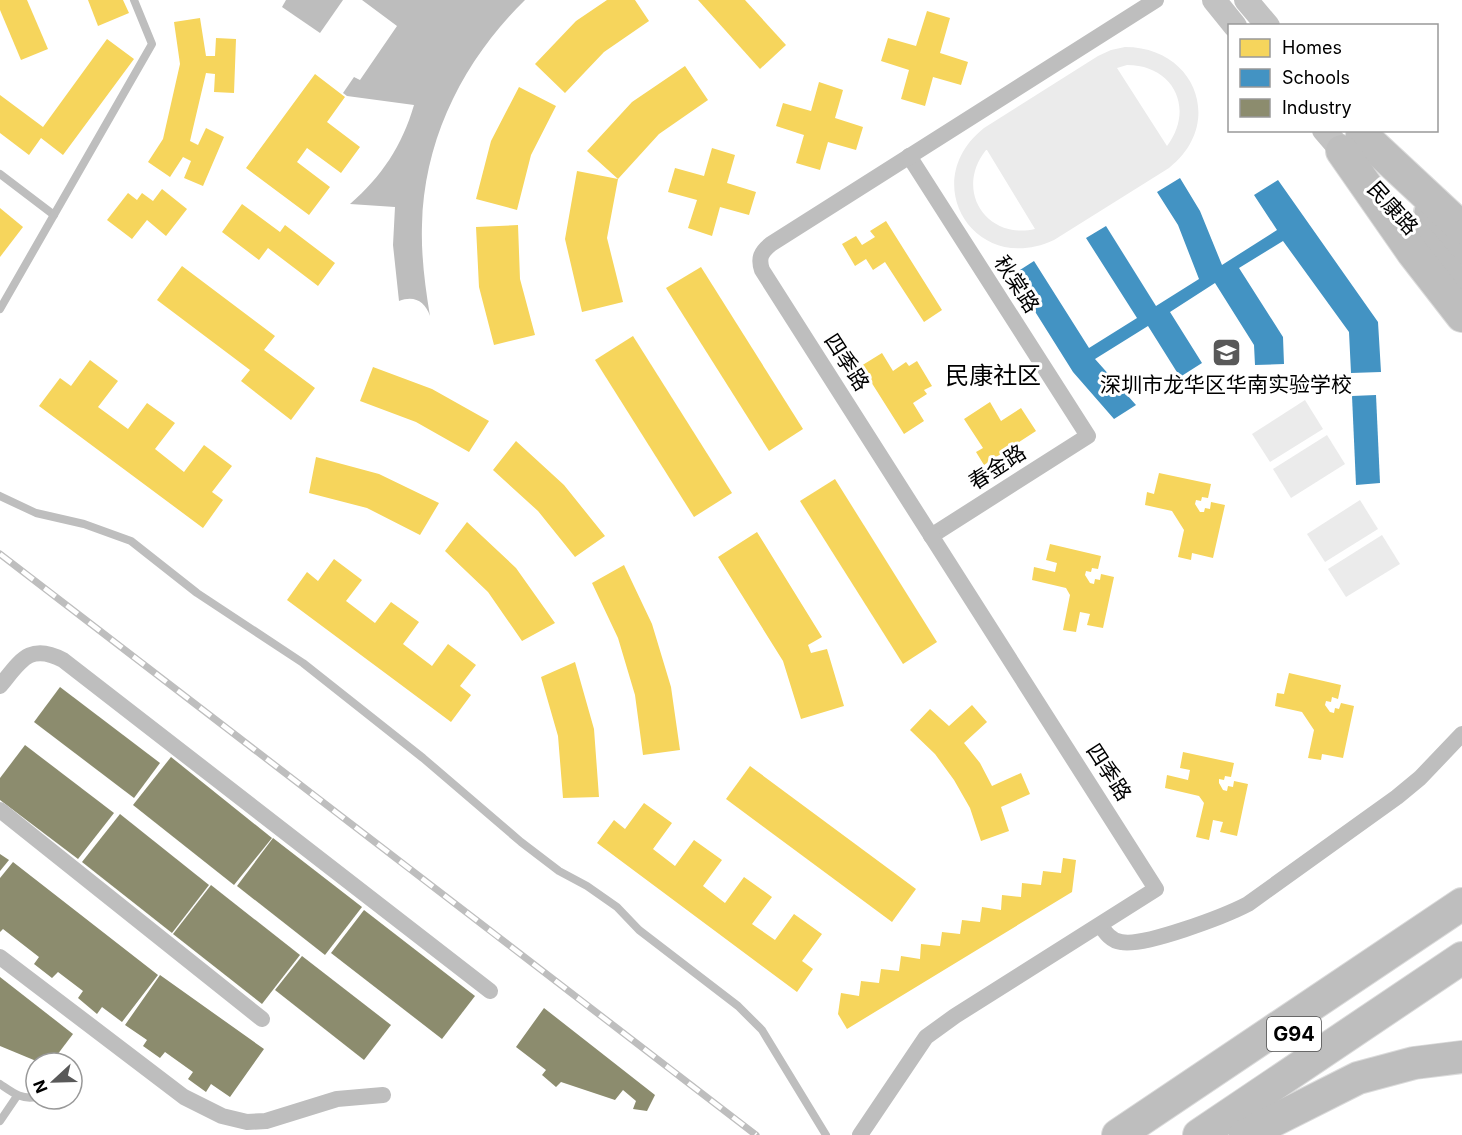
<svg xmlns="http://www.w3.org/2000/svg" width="1462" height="1135" font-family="Inter,'Noto Sans SC',sans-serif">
	<rect width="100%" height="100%" fill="#fff"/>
	<g fill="#ebebeb" fill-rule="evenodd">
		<path d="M1125,47C1196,47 1225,124 1169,168L1054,240C975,277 916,182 984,128L1098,56L1111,50ZM1127,65C1174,65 1195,109 1167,146L1117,68ZM986,150H987L1035,229C986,240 954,190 986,150Z"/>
		<polygon points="1305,400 1323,429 1270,462 1252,434"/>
		<polygon points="1327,435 1345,464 1291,498 1273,469"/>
		<polygon points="1360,500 1378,529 1325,562 1307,534"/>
		<polygon points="1382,535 1400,564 1346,597 1328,569"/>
	</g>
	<g fill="#bdbdbd">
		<polygon points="286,0 343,0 320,33 282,7"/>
		<path d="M362,0H525C464,60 424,138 422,225C421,255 425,286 430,316C425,301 414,295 399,301L393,245L395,207L350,204C382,176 402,146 414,105L347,96L343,93L354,77L360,80L397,26Z"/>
	</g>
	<g fill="#f6d55c">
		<polygon points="0,0 27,0 48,49 21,60 0,10"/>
		<polygon points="88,0 123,0 129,13 98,26"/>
		<polygon points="607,0 635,0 649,21 604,52 565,93 535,64 576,21"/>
		<polygon points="698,0 745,0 786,45 760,69"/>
		<polygon points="927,11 950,18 940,53 968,62 961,85 933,77 925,106 901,99 909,70 881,61 888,38 916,46"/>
		<polygon points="200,18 206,56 215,56 216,38 236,39 234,93 214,92 215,74 206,73 190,141 198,145 206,128 224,137 203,186 184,178 191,161 183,157 170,177 148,162 163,139 180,64 174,22"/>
		<polygon points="107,39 134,59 63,155 41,138 29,155 0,133 0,95 43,127"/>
		<polygon points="685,66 708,100 659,134 618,179 587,151 632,102"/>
		<polygon points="315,74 345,97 327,122 360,147 341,173 307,148 297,162 330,187 309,215 246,168"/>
		<polygon points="819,82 843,90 835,118 863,127 856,150 828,142 820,170 796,163 804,135 776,126 783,103 811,111"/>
		<polygon points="519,87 556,106 531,155 517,210 476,199 491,141"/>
		<polygon points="712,148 735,155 727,183 756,192 749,215 720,207 712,236 688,228 697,200 668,192 675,168 704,176"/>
		<polygon points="577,171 618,179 607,238 623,302 582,312 565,239"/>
		<polygon points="162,189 187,209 166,236 147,220 132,239 107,220 128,193 137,200 142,193 153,201"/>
		<polygon points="242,204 280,232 285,225 335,263 318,286 268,248 259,260 222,232"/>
		<polygon points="0,208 23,227 0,257"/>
		<polygon points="886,221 942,310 924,322 885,262 873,270 866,259 855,266 842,244 856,236 862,245 875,237 870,231"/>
		<polygon points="518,225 520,279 535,335 494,345 479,287 476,227"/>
		<polygon points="182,266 275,336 264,350 315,388 291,420 241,381 250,370 157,300"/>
		<polygon points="701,267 803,429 769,451 666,288"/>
		<polygon points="633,336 732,493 694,517 595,360"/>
		<polygon points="882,353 893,371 906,362 909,366 917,361 932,386 924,390 927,394 913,403 924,421 904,434 861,366"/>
		<polygon points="90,360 118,381 98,407 128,429 147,403 175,423 155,449 184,472 204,445 232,466 212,492 223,500 203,528 39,406 60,378 71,386"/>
		<polygon points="373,367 432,389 489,421 469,452 416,422 360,401"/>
		<polygon points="990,402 1001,421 1021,408 1036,431 984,465 976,452 983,448 964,419"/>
		<polygon points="516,441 564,485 605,536 575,557 538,511 493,470"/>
		<polygon points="316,457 379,474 439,503 420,535 367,508 309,493"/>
		<polygon points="1159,473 1211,484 1208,498 1202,497 1201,501 1196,500 1195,504 1200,512 1204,512 1205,508 1210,509 1211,502 1225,505 1213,558 1192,553 1191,560 1178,557 1184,530 1172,511 1145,505 1147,492 1154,494"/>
		<polygon points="835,479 937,642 903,664 800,501"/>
		<polygon points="467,522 516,568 555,623 522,641 488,592 445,551"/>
		<polygon points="757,532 822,637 808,645 811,653 827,649 844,706 801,719 783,661 718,557"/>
		<polygon points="1050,544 1101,556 1098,569 1092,568 1091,572 1086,571 1085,575 1090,583 1094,584 1095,579 1100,580 1101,574 1114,577 1103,628 1087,625 1090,614 1080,612 1076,632 1063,630 1070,595 1066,588 1032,580 1034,567 1055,572 1057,563 1046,560"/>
		<polygon points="334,559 362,580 346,601 375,623 391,602 419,622 403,644 432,666 448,644 476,665 460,686 471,695 451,722 287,600 307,572 318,581"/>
		<polygon points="624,565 652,624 671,687 680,750 643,755 635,695 618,638 592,583"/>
		<polygon points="575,662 594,729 599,797 563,798 558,736 541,677"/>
		<polygon points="1289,673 1341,685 1338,699 1332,697 1331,702 1326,701 1325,705 1330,712 1334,713 1335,708 1339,709 1341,703 1354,706 1343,758 1322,754 1321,760 1308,758 1314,730 1302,712 1275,706 1277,693 1284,694"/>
		<polygon points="972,705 987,722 964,743 980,763 992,786 1021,773 1030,794 1001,807 1009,831 981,841 970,808 954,780 935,754 910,730 930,709 949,726"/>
		<polygon points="1183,752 1234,763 1231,777 1225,776 1224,780 1219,779 1219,783 1223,790 1227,791 1228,786 1233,787 1234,781 1248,784 1237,836 1220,832 1223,822 1213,820 1209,840 1196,837 1204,803 1199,796 1165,788 1167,775 1188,780 1190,770 1180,768"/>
		<polygon points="750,766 916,889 892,922 726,799"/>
		<polygon points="644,803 672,823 653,849 675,866 694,840 722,860 703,886 725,903 744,877 772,897 752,924 775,940 794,914 822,934 802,961 813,969 797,992 597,843 614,820 625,829"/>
		<polygon points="1063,858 1076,860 1072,892 847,1029 838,1014 841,993 859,996 861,981 879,983 881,969 899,971 901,956 920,959 921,944 940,946 942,932 960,934 962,920 980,922 982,907 1001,910 1002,895 1021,897 1022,883 1041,885 1043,871 1061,873"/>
	</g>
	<g fill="#4393c3">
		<polygon points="1180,178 1200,211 1222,265 1277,230 1254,195 1278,180 1378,322 1381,372 1351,373 1349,332 1283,241 1239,268 1283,337 1284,364 1255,365 1254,345 1215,283 1170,312 1202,363 1180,377 1148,326 1095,359 1136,405 1114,419 1073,372 1012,275 1034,261 1089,348 1137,318 1086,238 1106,226 1156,306 1199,279 1178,225 1157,192"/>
		<polygon points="1376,395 1380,483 1356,485 1352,396"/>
	</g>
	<g fill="#8c8c6e">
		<polygon points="60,687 160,763 134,798 34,722"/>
		<polygon points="25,745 114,813 78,859 0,800 0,778"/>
		<polygon points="171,757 272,838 234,885 133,805"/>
		<polygon points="120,814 209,885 172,933 82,862"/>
		<polygon points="273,838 362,907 325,955 237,886"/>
		<polygon points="0,854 9,860 0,871"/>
		<polygon points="13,862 158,975 122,1022 102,1007 97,1014 78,998 83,991 58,972 52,978 34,964 39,957 3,929 0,932 0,878"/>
		<polygon points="211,885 300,955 262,1004 173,934"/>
		<polygon points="364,910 475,996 442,1039 331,953"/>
		<polygon points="302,956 391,1025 364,1060 275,990"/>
		<polygon points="160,975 264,1049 230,1097 211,1084 206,1092 188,1079 193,1072 165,1052 160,1058 143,1046 147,1040 125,1025"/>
		<polygon points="0,977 73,1034 51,1063 41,1063 0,1046"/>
		<polygon points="544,1008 655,1095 647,1111 633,1109 636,1101 623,1090 615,1100 561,1082 556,1087 542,1075 546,1070 516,1047"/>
	</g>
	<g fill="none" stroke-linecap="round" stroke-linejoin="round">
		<defs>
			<g id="primary">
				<polyline points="1428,212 1462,252"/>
				<polyline points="1411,228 1462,286"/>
			</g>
			<g id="motorway">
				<polyline points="1362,135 1462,228"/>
				<polyline points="1342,151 1413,253 1462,316"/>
				<polyline points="1118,1135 1462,904"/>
				<polyline points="1199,1135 1462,958"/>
				<polyline points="1245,1135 1358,1078 1414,1063 1462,1057"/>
			</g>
		</defs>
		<use href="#primary" stroke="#dbdbdb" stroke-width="30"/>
		<use href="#motorway" stroke="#dbdbdb" stroke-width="34"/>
		<g stroke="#bebebe" stroke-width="8">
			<polyline points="0,174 54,215"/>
			<polyline points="0,309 152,44 134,0"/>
			<polyline points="0,496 36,513 84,524 131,541 197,593 303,663 423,758 521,842 559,871 587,886 617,907 639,930 738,1006 762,1030 826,1135"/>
			<path d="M0,1084C12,1092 21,1100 36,1097"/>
			<polyline points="0,1121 17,1096"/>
		</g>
		<g stroke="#bebebe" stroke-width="16">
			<polyline points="909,156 1088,436 931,536"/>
			<path d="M0,686C20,662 29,642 63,660L490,991"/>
			<polyline points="0,810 262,1019"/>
			<path d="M1100,925C1105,932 1111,941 1121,942C1144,947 1225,916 1248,904L1397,797L1420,778L1462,734"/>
			<polyline points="0,957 184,1097 222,1116 247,1122 266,1121 337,1099 383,1095"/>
			<path d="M860,1135L926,1037L955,1016L1156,889L762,270C758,258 761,252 771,244L1156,0"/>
		</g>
		<g stroke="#c2c2c2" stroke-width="24">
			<polyline points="1214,0 1235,26"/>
			<polyline points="1246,0 1268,26"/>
			<polyline points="1324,130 1342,151"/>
		</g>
		<use href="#primary" stroke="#bebebe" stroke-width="27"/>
		<use href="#motorway" stroke="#bebebe" stroke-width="32"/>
		<defs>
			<polyline id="rail" points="0,554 756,1135"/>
		</defs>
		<use href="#rail" stroke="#bebebe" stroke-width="7"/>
		<use href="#rail" stroke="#fff" stroke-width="4.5" stroke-dasharray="14" stroke-linecap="butt"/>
	</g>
	<defs>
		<symbol id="school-square" viewBox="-11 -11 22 22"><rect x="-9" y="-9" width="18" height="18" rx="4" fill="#595959" stroke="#fff"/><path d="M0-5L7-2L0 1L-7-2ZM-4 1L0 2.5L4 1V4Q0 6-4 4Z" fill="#fff"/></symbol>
	</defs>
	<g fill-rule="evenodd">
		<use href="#school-square" x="1210" y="336" width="33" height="33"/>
	</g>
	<g text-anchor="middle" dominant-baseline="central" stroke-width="6" stroke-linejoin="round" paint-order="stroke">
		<rect fill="#fff" stroke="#4c4c4c" stroke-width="1.5" x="1267" y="1017" width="54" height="34" rx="4.5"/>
		<g font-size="20" font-weight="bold" fill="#000">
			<text x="1294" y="1034">G94</text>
		</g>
		<g font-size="21" fill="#000" stroke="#fff">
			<text transform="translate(1393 208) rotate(48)">民康路</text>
			<text transform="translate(1017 284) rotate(57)">秋棠路</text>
			<text transform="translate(847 362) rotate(57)">四季路</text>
			<text transform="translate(997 467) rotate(-33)">春金路</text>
			<text transform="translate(1109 772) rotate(57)">四季路</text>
		</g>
		<g font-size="21" fill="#000" stroke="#fff">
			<text x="1226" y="384">深圳市龙华区华南实验学校</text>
		</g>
		<g font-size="24" fill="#000" stroke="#fff">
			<text x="993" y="375">民康社区</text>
		</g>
	</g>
	<rect x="1228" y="24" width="210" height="108" fill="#ffffff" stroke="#999999" stroke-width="1.5"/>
	<rect x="1240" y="39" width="30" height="18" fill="#f6d55c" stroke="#999999" stroke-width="1.5"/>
	<text x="1282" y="54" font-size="18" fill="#000000">Homes</text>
	<rect x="1240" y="69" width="30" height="18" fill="#4393c3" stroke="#999999" stroke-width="1.5"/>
	<text x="1282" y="84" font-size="18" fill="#000000">Schools</text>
	<rect x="1240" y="99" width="30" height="18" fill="#8c8c6e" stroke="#999999" stroke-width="1.5"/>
	<text x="1282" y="114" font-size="18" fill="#000000">Industry</text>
	<g transform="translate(54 1081) rotate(248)"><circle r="28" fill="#ffffff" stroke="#999999" stroke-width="1.5"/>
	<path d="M0-4.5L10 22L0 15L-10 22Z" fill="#595959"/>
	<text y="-9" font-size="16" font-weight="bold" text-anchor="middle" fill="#000000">N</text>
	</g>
</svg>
